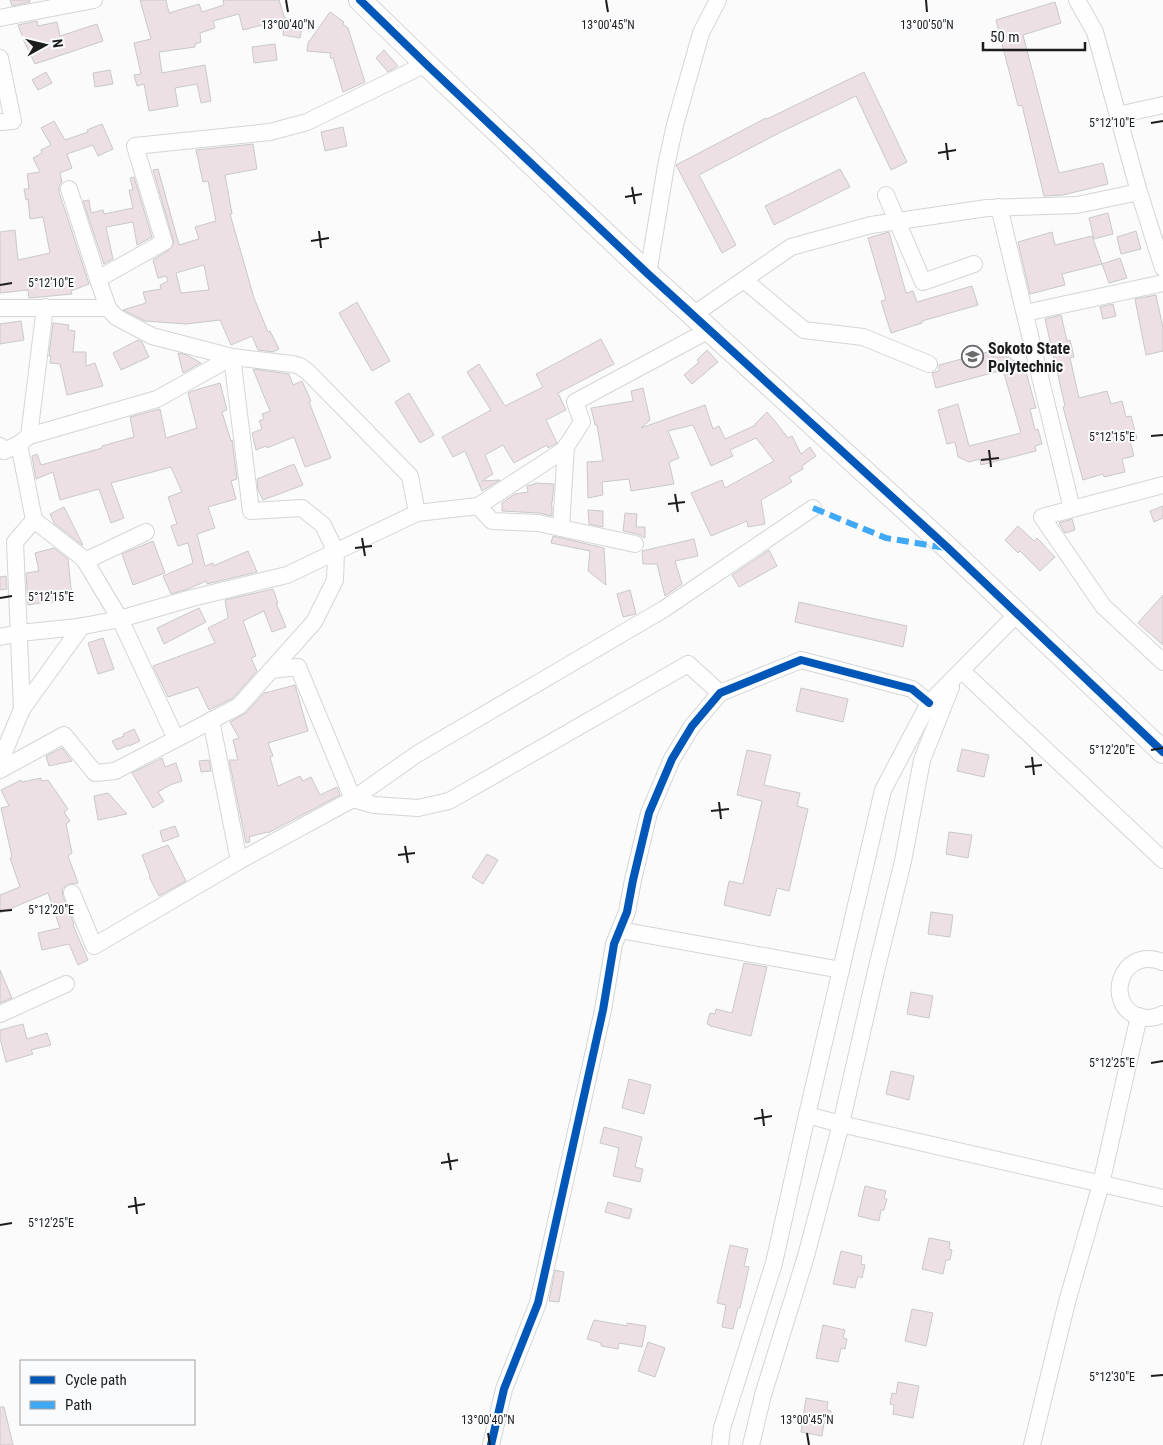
<svg xmlns="http://www.w3.org/2000/svg" width="1163" height="1445" font-family="'Roboto Condensed',sans-serif">
	<rect width="100%" height="100%" fill="#fbfbfc"/>
	<g fill="#ece0e5" stroke="#c9c9c9" fill-rule="evenodd">
		<polygon points="10,0 30,0 30,2 12,6"/>
		<polygon points="140,0 166,0 169,13 199,4 202,12 224,5 223,0 279,0 285,19 243,30 239,14 213,21 215,28 200,33 201,42 195,44 195,47 159,52 162,73 205,65 211,101 201,103 197,84 175,88 178,106 149,111 144,84 137,86 134,75 141,74 134,43 151,39"/>
		<polygon points="1055,2 1061,23 1023,35 1059,173 1103,163 1108,184 1063,195 1044,196 1022,105 1018,106 996,20"/>
		<polygon points="330,12 344,22 343,24 348,28 365,82 343,92 333,58 330,58 331,53 307,51 308,43"/>
		<polygon points="285,18 303,21 300,38 283,35"/>
		<polygon points="37,21 38,26 57,22 60,36 97,24 103,41 35,64 24,41 18,25"/>
		<polygon points="275,44 277,60 254,63 252,47"/>
		<polygon points="384,50 398,66 388,72 376,58"/>
		<polygon points="110,70 113,84 95,87 93,73"/>
		<polygon points="46,72 52,83 38,90 32,80"/>
		<polygon points="864,72 907,162 891,170 856,96 781,132 699,175 736,245 722,253 676,165 766,118 767,119"/>
		<polygon points="54,121 65,140 88,132 87,130 102,124 113,149 98,156 93,145 67,154 72,168 60,173 62,182 59,186 59,192 89,284 71,291 72,294 29,298 28,290 0,293 0,232 15,230 18,260 50,253 43,217 30,219 28,199 26,200 24,189 29,189 27,174 40,172 33,158 42,153 41,150 51,145 41,128"/>
		<polygon points="343,127 347,146 325,151 321,132"/>
		<path d="M253,144L257,169L225,175L232,214H230L254,298L268,332L270,331L279,349L273,352L258,350L252,336L231,345L220,320L186,324L145,321L123,310L146,303L143,292L161,289L160,285L168,281L166,276L158,278L153,260L169,250L174,243L153,170L158,169L179,245L199,239L195,227L216,221L208,181L203,182L196,150ZM204,265L209,290L181,293L176,273Z"/>
		<polygon points="840,169 850,187 774,225 765,206"/>
		<polygon points="134,177 152,237 137,245 133,222 106,227 113,259 104,264 83,201 89,200 91,213 103,210 104,214 133,208 129,190 133,190 130,178"/>
		<polygon points="1108,213 1113,234 1094,239 1089,218"/>
		<polygon points="1136,231 1141,249 1121,254 1117,237"/>
		<polygon points="889,232 906,293 913,291 917,302 972,286 978,305 922,321 922,323 891,333 881,301 886,300 868,238"/>
		<polygon points="1052,232 1055,245 1092,236 1102,264 1062,274 1065,285 1030,294 1018,242"/>
		<polygon points="1120,258 1127,278 1109,283 1102,264"/>
		<polygon points="1156,295 1163,328 1163,351 1146,355 1135,299"/>
		<polygon points="357,302 390,361 372,371 339,313"/>
		<polygon points="1113,304 1116,316 1103,319 1100,307"/>
		<polygon points="1061,315 1067,341 1070,340 1074,357 1070,358 1079,398 1107,391 1111,404 1122,401 1126,417 1131,416 1137,439 1130,441 1134,456 1122,459 1125,472 1104,477 1103,474 1083,480 1063,407 1065,406 1045,319"/>
		<polygon points="21,321 24,340 0,344 0,324"/>
		<polygon points="53,323 69,325 68,330 75,331 73,352 86,352 86,366 95,363 103,386 67,395 60,364 50,363 51,356 49,356"/>
		<polygon points="601,339 614,364 558,393 566,410 546,420 557,443 548,448 547,445 514,463 503,445 485,455 493,474 482,481 500,480 482,491 465,451 453,457 442,437 491,410 467,372 479,364 505,406 543,387 536,374"/>
		<polygon points="138,340 142,342 149,357 121,370 113,353"/>
		<polygon points="707,350 718,362 692,384 684,375 699,362 697,360"/>
		<polygon points="991,351 993,357 1009,357 1019,365 1022,373 1026,372 1036,408 1030,409 1035,430 1038,429 1042,444 1035,446 1036,451 981,465 980,459 969,462 958,457 955,442 947,444 938,410 958,404 969,446 1021,433 1003,370 936,388 932,373 939,371 939,365"/>
		<polygon points="178,353 187,355 201,363 183,373"/>
		<polygon points="253,369 289,374 293,385 302,381 311,401 309,402 331,458 305,467 294,437 267,448 266,446 256,450 252,433 262,429 259,421 264,419 262,414 270,411"/>
		<polygon points="220,383 227,410 222,412 231,441 232,440 237,479 231,481 236,499 208,507 215,528 197,534 205,566 213,563 213,566 248,551 257,572 207,584 206,581 188,589 171,594 163,576 193,563 188,543 178,546 171,526 177,524 168,497 182,492 171,467 111,483 124,518 111,523 99,489 60,500 53,472 36,479 32,456 37,454 41,465 102,448 102,446 134,437 130,417 160,409 166,438 197,428 188,393 192,391"/>
		<polygon points="643,388 650,420 641,428 705,405 713,429 719,426 725,439 756,425 755,424 767,412 774,420 788,438 792,436 801,454 810,447 816,456 802,466 803,469 789,477 792,482 761,500 765,524 748,527 747,521 711,536 691,493 722,480 725,488 774,461 756,438 730,450 733,456 711,466 693,425 668,431 679,458 669,462 674,484 631,491 629,479 602,482 603,495 588,498 587,462 603,461 597,425 595,425 591,408 633,401 631,391"/>
		<polygon points="409,393 434,435 420,443 395,402"/>
		<polygon points="294,464 303,485 263,500 258,490 257,479"/>
		<polygon points="535,483 554,484 552,503 551,503 552,506 552,516 539,513 502,511 502,503 515,494 528,492 527,486 535,484"/>
		<polygon points="1163,506 1163,518 1154,522 1150,511"/>
		<polygon points="64,507 83,545 82,545 54,523 50,514"/>
		<polygon points="588,510 603,511 603,527 589,524"/>
		<polygon points="625,513 637,514 636,527 645,527 645,538 637,534 623,531"/>
		<polygon points="1072,519 1075,530 1065,533 1059,523"/>
		<polygon points="1018,526 1034,541 1037,538 1055,557 1040,571 1020,551 1018,553 1005,540"/>
		<polygon points="553,536 604,548 606,585 588,571 590,551 551,543"/>
		<polygon points="694,539 698,556 675,561 682,584 665,596 657,564 643,564 642,551"/>
		<polygon points="153,541 165,573 133,585 122,554"/>
		<polygon points="54,548 68,559 72,598 47,603 46,602 28,605 26,573 39,571 35,553"/>
		<polygon points="769,550 777,566 739,587 732,575"/>
		<polygon points="6,576 7,589 0,590 0,577"/>
		<polygon points="273,589 278,603 276,603 286,627 272,632 264,611 243,621 256,656 251,658 257,671 233,698 209,710 198,687 168,697 153,666 215,643 208,628 228,618 225,600"/>
		<polygon points="630,590 636,614 623,617 617,594"/>
		<polygon points="1163,595 1163,645 1138,623"/>
		<polygon points="799,602 907,626 903,647 795,622"/>
		<polygon points="199,608 206,622 164,644 157,628"/>
		<polygon points="103,638 114,669 98,674 88,643"/>
		<polygon points="295,685 308,731 268,743 273,756 270,757 278,786 300,776 303,781 311,777 320,795 337,787 340,795 268,833 267,832 249,837 250,842 246,843 229,760 238,760 233,740 239,738 230,722 246,713 265,692 265,693"/>
		<polygon points="801,688 848,699 843,722 796,711"/>
		<polygon points="134,729 140,741 129,746 129,745 117,750 112,741 124,736 123,734"/>
		<polygon points="62,748 72,761 49,766 46,756"/>
		<polygon points="962,749 989,755 984,777 957,771"/>
		<polygon points="747,750 771,755 764,785 800,793 797,806 808,809 789,891 777,888 770,916 724,905 729,881 743,884 762,801 737,795"/>
		<polygon points="162,758 165,767 176,763 182,781 170,785 158,792 164,801 153,808 132,773"/>
		<polygon points="209,760 211,771 201,772 199,761"/>
		<polygon points="41,778 41,781 48,780 68,809 64,812 70,821 66,824 72,853 68,856 78,883 69,884 62,889 63,897 74,924 73,925 88,960 78,965 69,944 42,950 38,933 60,928 48,893 0,913 0,895 20,887 10,858 12,857 1,808 9,806 1,790 21,780 22,782"/>
		<polygon points="108,793 127,814 98,820 94,796"/>
		<polygon points="175,826 179,836 163,842 160,831"/>
		<polygon points="949,832 972,835 968,858 946,854"/>
		<polygon points="168,845 186,881 159,896 149,877 150,876 142,855"/>
		<polygon points="487,854 498,860 483,884 472,877"/>
		<polygon points="931,912 953,915 950,937 928,934"/>
		<polygon points="744,963 767,967 751,1036 710,1026 710,1025 707,1024 710,1013 715,1014 716,1009 732,1013"/>
		<polygon points="0,970 12,998 0,1003"/>
		<polygon points="911,992 933,996 929,1018 907,1014"/>
		<polygon points="23,1024 27,1039 47,1033 51,1045 31,1050 33,1054 6,1062 0,1038 0,1030"/>
		<polygon points="891,1071 914,1076 909,1100 886,1094"/>
		<polygon points="629,1079 651,1085 644,1114 622,1108"/>
		<polygon points="604,1127 642,1137 635,1167 643,1169 640,1182 613,1176 619,1148 600,1143"/>
		<polygon points="865,1186 886,1191 884,1198 887,1199 884,1210 881,1210 879,1221 858,1216"/>
		<polygon points="608,1202 632,1209 629,1219 605,1212"/>
		<polygon points="929,1238 950,1242 949,1249 952,1250 950,1260 946,1260 943,1274 922,1269"/>
		<polygon points="730,1245 748,1249 744,1266 749,1267 740,1308 738,1308 733,1329 722,1327 726,1305 717,1303"/>
		<polygon points="841,1251 862,1256 861,1264 865,1265 862,1278 858,1276 855,1288 833,1284"/>
		<polygon points="555,1270 564,1272 559,1302 549,1301"/>
		<polygon points="912,1309 933,1313 926,1346 905,1341"/>
		<polygon points="594,1320 627,1326 627,1323 646,1326 642,1347 619,1343 618,1349 601,1346 601,1343 587,1339"/>
		<polygon points="823,1325 845,1330 843,1338 847,1339 845,1349 841,1348 838,1362 816,1358"/>
		<polygon points="648,1342 665,1348 655,1377 638,1371"/>
		<polygon points="898,1382 919,1386 913,1418 893,1414 894,1405 890,1404 892,1393 896,1394"/>
		<polygon points="806,1398 828,1402 827,1410 831,1411 829,1424 824,1423 822,1436 801,1432"/>
		<polygon points="0,1407 4,1407 13,1445 0,1445"/>
	</g>
	<g fill="none" stroke-linecap="round" stroke-linejoin="round">
		<defs>
			<g id="street">
				<polyline points="1077,0 1095,32 1139,192 1163,268"/>
				<polyline points="0,18 94,0"/>
				<polyline points="0,58 13,121 0,122"/>
				<polyline points="1118,115 1163,105"/>
				<polyline points="69,189 98,279"/>
				<polyline points="886,195 923,282 974,264"/>
				<polyline points="999,207 1072,509"/>
				<polyline points="648,274 666,166 675,125 701,33 718,0"/>
				<polyline points="744,280 804,330 863,337 929,364"/>
				<polyline points="0,308 108,308 116,317 152,336 232,357 292,364 300,366 308,372 410,476 417,513 478,506 564,450 582,422 575,402 709,330"/>
				<polyline points="108,308 98,279 164,242 135,146 270,132 307,122 426,64"/>
				<polyline points="1025,313 1163,283"/>
				<polyline points="693,315 791,247 871,225 987,208 1077,205 1139,192"/>
				<polyline points="0,446 4,451 19,444"/>
				<polyline points="1163,485 1042,517 1103,606 1163,662"/>
				<polyline points="478,506 492,521 538,523 635,544"/>
				<polyline points="34,520 84,559 120,619 176,739"/>
				<polyline points="561,528 566,446"/>
				<polyline points="85,561 146,532"/>
				<polyline points="0,637 19,633 78,627 120,619 192,598 287,575 417,513"/>
				<polyline points="271,670 298,667 353,799 374,805 418,808 449,801 688,664 720,693"/>
				<polyline points="962,671 1163,860"/>
				<polyline points="22,709 82,626"/>
				<polyline points="211,720 239,861"/>
				<polyline points="0,762 22,709 15,542 34,520 19,444 29,436 45,307"/>
				<polyline points="0,770 64,735 95,773 115,771 239,706 314,622 335,580 336,552 323,525 302,508 251,511 232,357 157,399 29,436"/>
				<polyline points="72,893 94,946 239,861 353,799 417,754 664,609 813,508"/>
				<polyline points="620,930 841,970"/>
				<path d="M1163,962C1118,945 1104,1007 1140,1017C1148,1019 1156,1018 1163,1014"/>
				<polyline points="0,1014 66,984"/>
				<polyline points="807,1115 841,1124 1163,1198"/>
				<polyline points="491,1445 504,1389 538,1303 603,1010 614,944 627,912 633,880 649,813 672,759 692,726 720,693 801,660 912,689 929,703"/>
				<polyline points="720,1445 722,1428 774,1263 807,1115 883,790 929,703 1017,614"/>
				<polyline points="751,1445 763,1395 806,1256 841,1124 876,971 903,861 922,760 951,687"/>
				<polyline points="1032,1445 1067,1302 1101,1184 1139,1016"/>
			</g>
			<polyline id="secondary" points="360,0 426,64 648,274 948,548 1163,752"/>
		</defs>
		<use href="#street" stroke="#d5d5d5" stroke-width="18"/>
		<use href="#secondary" stroke="#d5d5d5" stroke-width="24"/>
		<use href="#street" stroke="#fefeff" stroke-width="16"/>
		<use href="#secondary" stroke="#fefeff" stroke-width="22"/>
		<polyline stroke="#3fa9f5" stroke-width="6" stroke-dasharray="12 6" stroke-linecap="butt" points="813,508 886,538 946,548"/>
		<defs>
			<g id="cycleway">
				<polyline points="360,0 426,64 648,274 948,548 1163,752"/>
				<polyline points="491,1445 504,1389 538,1303 603,1010 614,944 627,912 633,880 649,813 672,759 692,726 720,693 801,660 912,689 929,703"/>
			</g>
		</defs>
		<use href="#cycleway" stroke="#fafbfd" stroke-width="11"/>
		<use href="#cycleway" stroke="#0057b8" stroke-width="8"/>
	</g>
	<path fill="none" stroke="#1d1d1e" stroke-width="2" d="M286,0L288,12M606,0L608,12M926,0L927,12M1151,123L1163,121M946,143L948,160M938,153L956,150M632,187L635,204M625,197L642,194M319,231L321,248M311,241L329,238M0,285L12,283M1151,436L1163,435M989,450L991,467M981,460L999,458M675,494L678,512M668,504L685,502M362,538L365,556M355,548L372,546M0,598L12,596M1151,750L1163,748M1032,757L1034,775M1025,767L1042,765M719,802L721,819M711,811L729,809M405,846L408,863M398,855L415,853M0,911L12,910M1151,1063L1163,1061M762,1109L764,1126M754,1119L772,1116M448,1153L451,1170M441,1163L458,1160M135,1197L137,1214M128,1207L145,1204M0,1225L12,1223M1151,1376L1163,1375M488,1433L490,1445M807,1433L809,1445"/>
	<defs>
		<symbol id="university-ring" viewBox="-11 -11 22 22"><circle r="9.5" fill="#fafbfd" stroke="#6b6b6c" stroke-width="1.5"/><path d="M0-5L7-2L0 1L-7-2ZM-4 1L0 2.5L4 1V4Q0 6-4 4Z" fill="#6b6b6c"/></symbol>
	</defs>
	<g fill-rule="evenodd">
		<use href="#university-ring" x="960" y="344" width="25" height="25"/>
	</g>
	<g text-anchor="middle" dominant-baseline="central" stroke-width="4" stroke-linejoin="round" paint-order="stroke">
		<g font-size="16" font-weight="bold" fill="#1d1d1e" stroke="#fafbfd" text-anchor="start">
			<text x="988" y="348">Sokoto State<tspan x="988" dy="18">Polytechnic</tspan></text>
		</g>
	</g>
	<g font-size="12" text-anchor="middle" fill="#1d1d1e" stroke="#fafbfd" stroke-width="4" stroke-linejoin="round" paint-order="stroke">
		<text x="288" y="29">13°00'40"N</text>
		<text x="608" y="29">13°00'45"N</text>
		<text x="927" y="29">13°00'50"N</text>
		<text x="1112" y="127">5°12'10"E</text>
		<text x="51" y="287">5°12'10"E</text>
		<text x="1112" y="441">5°12'15"E</text>
		<text x="51" y="601">5°12'15"E</text>
		<text x="1112" y="754">5°12'20"E</text>
		<text x="51" y="914">5°12'20"E</text>
		<text x="1112" y="1067">5°12'25"E</text>
		<text x="51" y="1227">5°12'25"E</text>
		<text x="1112" y="1381">5°12'30"E</text>
		<text x="488" y="1424">13°00'40"N</text>
		<text x="807" y="1424">13°00'45"N</text>
	</g>
	<rect x="20" y="1360" width="175" height="65" fill="#fafbfd" stroke="#a2a2a4"/>
	<rect x="30" y="1376" width="25" height="8" fill="#0057b8" stroke="#a2a2a4"/>
	<text x="65" y="1385" font-size="15" fill="#1d1d1e">Cycle path</text>
	<rect x="30" y="1401" width="25" height="8" fill="#3fa9f5" stroke="#a2a2a4"/>
	<text x="65" y="1410" font-size="15" fill="#1d1d1e">Path</text>
	<g transform="translate(45 45) rotate(82)" stroke="#fafbfd" stroke-width="4" paint-order="stroke">
	<path d="M0-4L9 19L0 12L-9 19Z" fill="#1d1d1e"/>
	<text y="-8" font-size="14" font-weight="bold" text-anchor="middle" fill="#1d1d1e">N</text>
	</g>
	<path d="M983 42v8h102v-8" fill="none" stroke="#1d1d1e" stroke-width="2.5"/>
	<text x="990" y="42" font-size="15" fill="#1d1d1e" stroke="#fafbfd" stroke-width="4" paint-order="stroke">50 m</text>
</svg>
